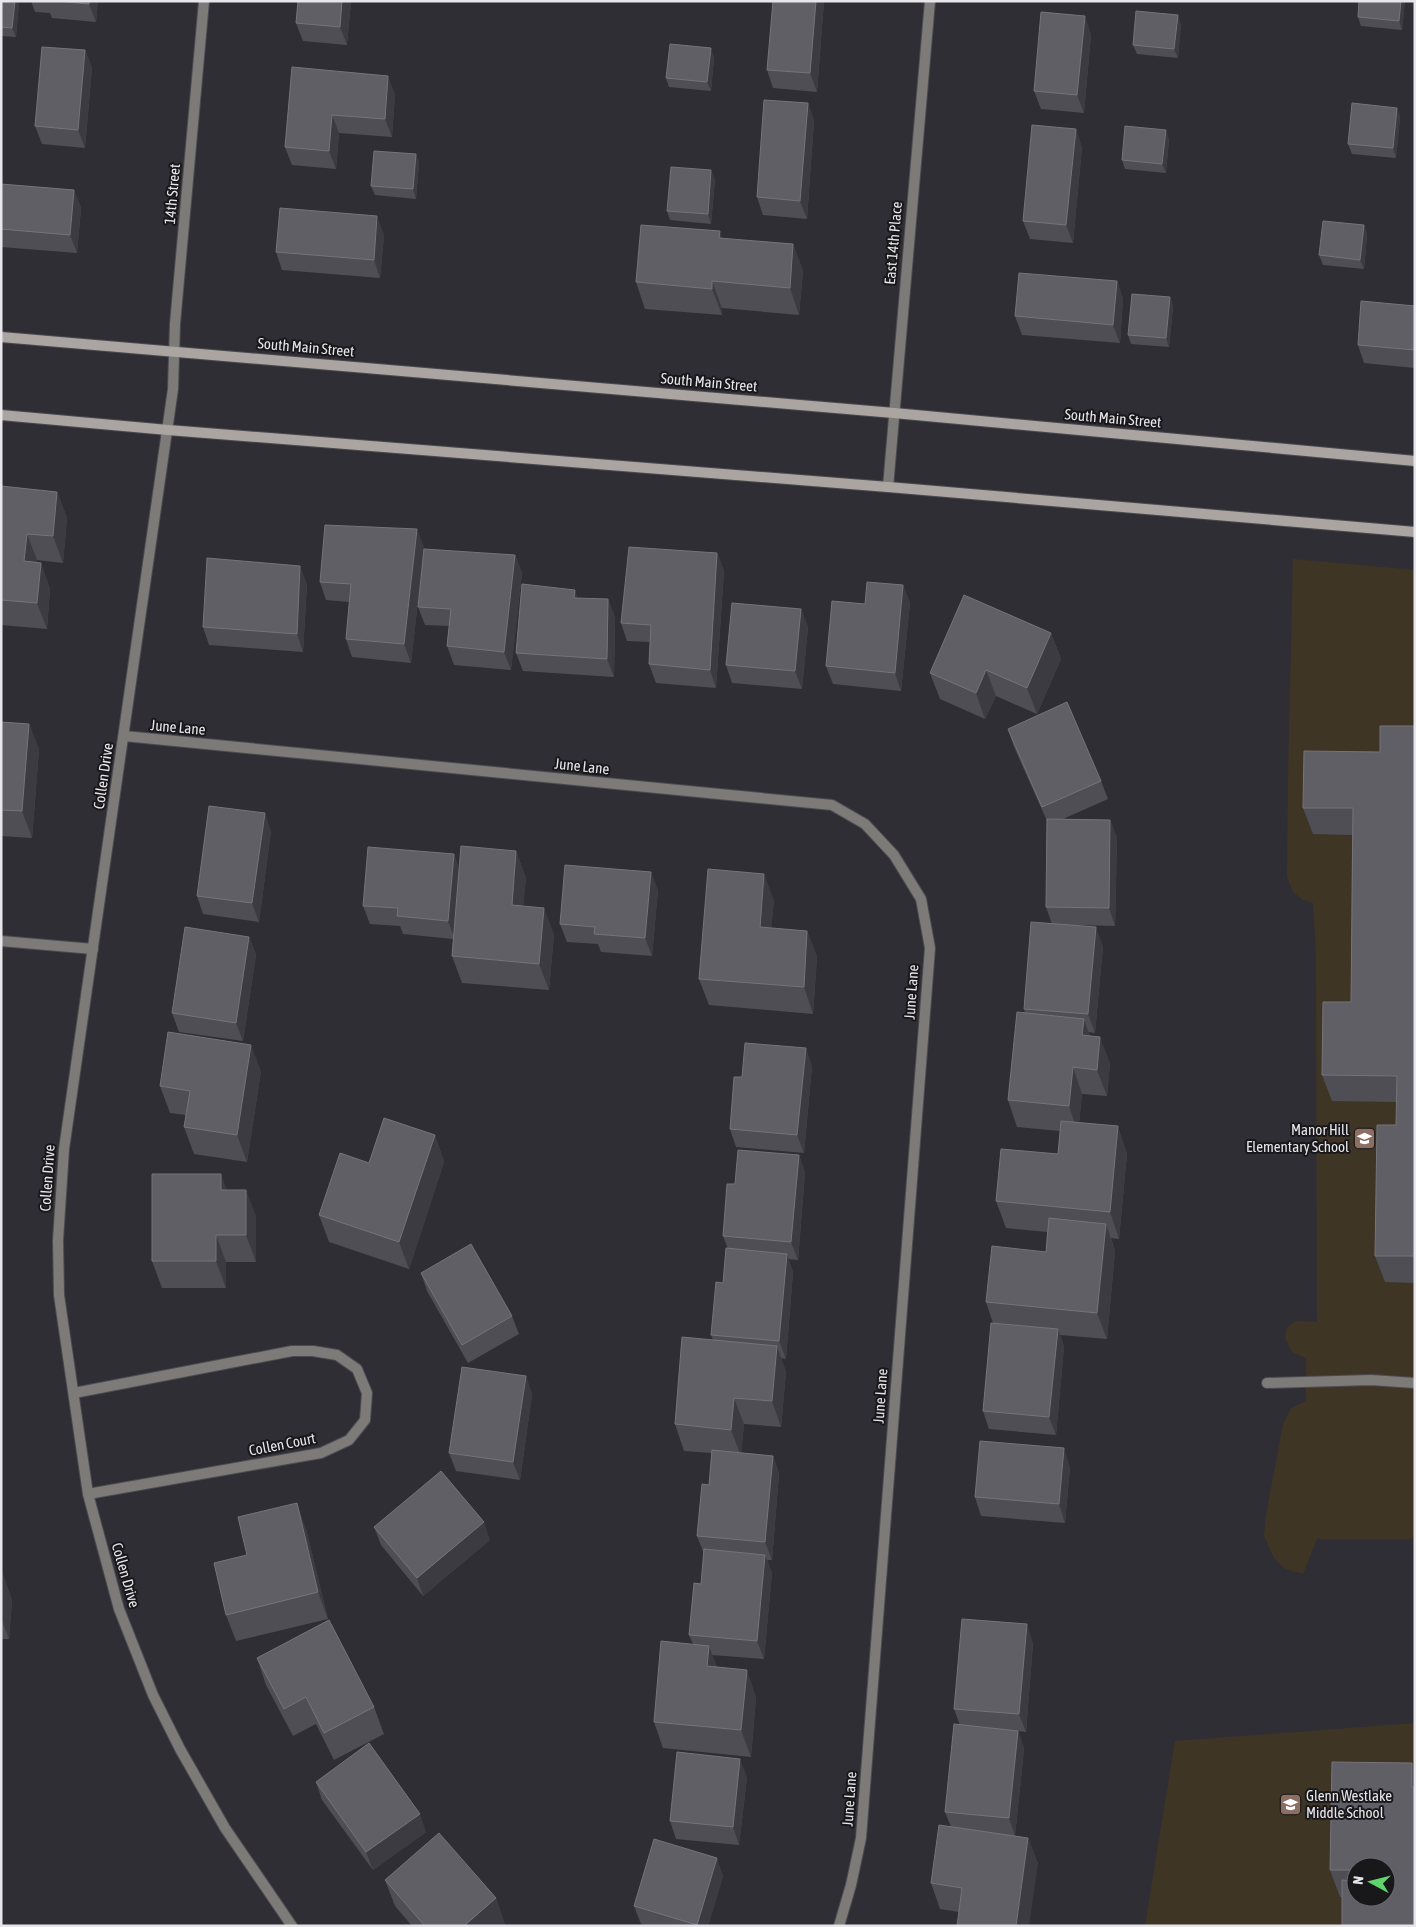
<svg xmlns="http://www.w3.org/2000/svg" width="1416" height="1927" font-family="'Asap Condensed',sans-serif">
	<rect width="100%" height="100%" fill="#302e35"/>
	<g fill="#3f3525" fill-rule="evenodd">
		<polygon points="1293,559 1415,570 1415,1536 1410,1539 1317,1539 1303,1574 1285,1569 1274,1558 1264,1536 1266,1515 1283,1424 1291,1408 1306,1401 1306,1358 1292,1352 1285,1338 1287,1327 1296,1321 1317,1322 1316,954 1313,903 1303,900 1293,892 1287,877 1288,777"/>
		<path d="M1415,1723V1926H1145L1175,1741ZM1356,1867H1386V1897H1356Z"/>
	</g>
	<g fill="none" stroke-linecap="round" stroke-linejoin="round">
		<defs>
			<polyline id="lane" points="1267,1383 1371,1380 1415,1383"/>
			<g id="street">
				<polyline points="204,1 175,324 173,389 64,1149 58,1240 59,1295 88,1494 119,1609 153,1695 180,1749 225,1828 292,1926"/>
				<polyline points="888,487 930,1"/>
				<polyline points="124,736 832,805 865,824 894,855 921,899 930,948 861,1838 851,1885 839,1926"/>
				<polyline points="1,941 93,949"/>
				<polyline points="74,1393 292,1351 313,1351 337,1355 357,1369 367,1393 365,1420 349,1440 321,1453 88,1494"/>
			</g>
			<g id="secondary">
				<polyline points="1,337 894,413 1415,461"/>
				<polyline points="1,415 168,430 888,487 1415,532"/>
			</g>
		</defs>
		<use href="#lane" stroke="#4d4b52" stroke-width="12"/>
		<use href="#street" stroke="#4d4b52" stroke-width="12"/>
		<use href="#secondary" stroke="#4d4b52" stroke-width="12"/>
		<use href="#lane" stroke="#7d7b78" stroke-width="10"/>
		<use href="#street" stroke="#7d7b78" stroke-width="10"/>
		<use href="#secondary" stroke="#aaa5a1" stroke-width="10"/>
	</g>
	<g fill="#4f4e55">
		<polygon points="1,1 19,1 16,37 1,36"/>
		<polygon points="31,1 98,1 96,22 52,18 50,13 35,12"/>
		<polygon points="351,1 347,45 303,41 296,23"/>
		<polygon points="824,1 817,92 773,88 767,70"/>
		<polygon points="1359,1 1405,1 1402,30 1361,26 1358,17"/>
		<polygon points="1181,24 1178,58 1137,54 1133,45"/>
		<polygon points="1091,34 1084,113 1041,109 1034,91"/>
		<polygon points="85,50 92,68 85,148 42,144 35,126"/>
		<polygon points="714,57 711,91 669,87 666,78"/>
		<polygon points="292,67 395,94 392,137 339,133 336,169 292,165 285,147"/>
		<polygon points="808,103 814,121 807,219 763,215 757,197"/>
		<polygon points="1397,108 1400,117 1396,158 1352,154 1348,144"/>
		<polygon points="1169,139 1166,173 1125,169 1122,160"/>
		<polygon points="1082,147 1073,243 1030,239 1023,221"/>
		<polygon points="416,154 419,163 416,199 375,195 371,186"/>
		<polygon points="715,179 711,224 670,220 667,211"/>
		<polygon points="1,184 74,190 81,208 77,253 1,247"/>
		<polygon points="1364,225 1367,235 1364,269 1323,265 1319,255"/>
		<polygon points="384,235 380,278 282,270 276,252"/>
		<polygon points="793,244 803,271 799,315 722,308 722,315 645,309 636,282"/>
		<polygon points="1117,281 1123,299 1120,343 1022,335 1015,316"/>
		<polygon points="1170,297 1173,307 1169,347 1131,344 1128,335"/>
		<polygon points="1415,306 1415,368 1364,363 1358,345"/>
		<polygon points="1,486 57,492 67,518 63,563 37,560 36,562 41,563 50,589 47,629 1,625"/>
		<polygon points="424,547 411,663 352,657 346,639 349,602 326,600 320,582"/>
		<polygon points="717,553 724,571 716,688 656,683 649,664 650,642 627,641 621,623"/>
		<polygon points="515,555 522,573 511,670 454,665 447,646 449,626 425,625 418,607"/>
		<polygon points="307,584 303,652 209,645 203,627"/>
		<polygon points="903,585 910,603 901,691 833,684 826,666 865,604"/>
		<polygon points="578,598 608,599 615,618 614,677 523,671 516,653"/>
		<polygon points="801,609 808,627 802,689 732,683 726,665"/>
		<polygon points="1051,633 1061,659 1037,714 996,696 985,719 940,699 930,673"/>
		<polygon points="1,722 29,724 39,750 32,838 1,836"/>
		<polygon points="1415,726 1415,1283 1385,1282 1375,1256 1396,1125 1397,1102 1332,1101 1322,1075 1351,1002 1352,835 1313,834 1303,808"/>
		<polygon points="1008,729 1101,781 1108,799 1063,819 1110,820 1117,838 1115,926 1073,925 1103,946 1095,1033 1088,1032 1090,1036 1110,1063 1107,1096 1082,1094 1079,1123 1127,1153 1119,1239 1111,1238 1115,1251 1107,1339 1060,1335 1064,1347 1056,1435 989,1429 983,1411 993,1323 986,1302 1046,1252 1047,1232 1006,1228 996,1201 1058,1154 1060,1131 1017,1127 1008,1100 1025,1013 1024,1009 1052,924 1046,907 1047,821 1014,747"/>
		<polygon points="271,831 259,922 203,914 197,896"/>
		<polygon points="516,851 526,878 523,906 554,934 549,990 462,983 452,956 453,939 403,934 400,926 370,924 363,906 454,854 459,869"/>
		<polygon points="658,890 652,956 601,952 598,944 567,942 560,924"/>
		<polygon points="774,900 771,928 807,931 817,957 813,1014 709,1005 699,979"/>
		<polygon points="249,937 256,955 243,1041 179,1032 172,1013"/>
		<polygon points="812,1066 804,1153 736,1147 730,1129 742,1077"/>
		<polygon points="261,1071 247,1162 194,1154 184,1127 186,1115 170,1113 160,1086"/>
		<polygon points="435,1135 444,1162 409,1269 329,1242 319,1215 369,1163"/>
		<polygon points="799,1155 805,1173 798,1260 788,1259 793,1272 786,1359 781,1358 786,1372 781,1427 744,1424 741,1453 773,1456 779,1474 772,1560 767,1560 772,1573 764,1659 712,1655 717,1667 756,1697 751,1757 663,1748 654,1722 693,1644 689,1635 701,1584 704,1554 697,1536 709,1485 712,1453 684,1451 675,1424 713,1340 711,1335 723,1283 728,1249 723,1236 735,1184"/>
		<polygon points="227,1190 256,1216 256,1262 226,1262 226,1288 162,1288 152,1261"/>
		<polygon points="421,1273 512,1316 519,1334 468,1363 427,1291"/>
		<polygon points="526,1376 532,1395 520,1480 456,1471 449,1453"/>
		<polygon points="1070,1467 1065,1523 981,1516 975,1497"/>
		<polygon points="374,1527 490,1540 423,1596 381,1545"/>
		<polygon points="306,1529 328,1619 236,1641 226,1615 247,1555"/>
		<polygon points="1,1569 12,1600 9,1639 1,1639"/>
		<polygon points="1033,1643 1026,1732 1018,1731 1024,1749 1015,1836 1028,1838 1038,1864 959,1912 940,1909 931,1883 951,1827 945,1812 960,1725 954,1709"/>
		<polygon points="257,1658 374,1707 384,1734 334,1760 316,1724 293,1736 266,1685"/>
		<polygon points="1412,1763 1415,1770 1415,1926 1342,1897 1340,1897 1330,1870"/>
		<polygon points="747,1777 739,1845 676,1839 670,1821"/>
		<polygon points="316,1782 426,1832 373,1870 322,1800"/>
		<polygon points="723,1876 708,1926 646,1926 641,1924 634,1906"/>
		<polygon points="385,1880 496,1898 505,1925 504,1926 412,1926 395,1906"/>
	</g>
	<g fill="#3c3b42">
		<polygon points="15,1 19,1 16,37 12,28"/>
		<polygon points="90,1 98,1 96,22 89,4"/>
		<polygon points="342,1 351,1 347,45 340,27"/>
		<polygon points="816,1 824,1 817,92 810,73"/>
		<polygon points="1401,1 1405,1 1402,30 1399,21"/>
		<polygon points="1178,15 1181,24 1178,58 1174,49"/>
		<polygon points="1085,16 1091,34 1084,113 1077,95"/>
		<polygon points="711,48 714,57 711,91 707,82"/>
		<polygon points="85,50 92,68 85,148 78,130"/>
		<polygon points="388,76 395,94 392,137 385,119"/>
		<polygon points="808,103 814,121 807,219 800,201"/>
		<polygon points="1397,108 1400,117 1396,158 1393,148"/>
		<polygon points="332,115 339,133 336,169 329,151"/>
		<polygon points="1076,129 1082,147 1073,243 1066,225"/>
		<polygon points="1166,130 1169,139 1166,173 1162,164"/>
		<polygon points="416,154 419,163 416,199 413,189"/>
		<polygon points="711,170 715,179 711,224 708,214"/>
		<polygon points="74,190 81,208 77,253 70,235"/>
		<polygon points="377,216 384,235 380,278 374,260"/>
		<polygon points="1364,225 1367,235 1364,269 1360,260"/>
		<polygon points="720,231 729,258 719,238"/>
		<polygon points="793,244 803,271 799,315 790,288"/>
		<polygon points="712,281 722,308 722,315 712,289"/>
		<polygon points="1117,281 1123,299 1120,343 1113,325"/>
		<polygon points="1170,297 1173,307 1169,347 1166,338"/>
		<polygon points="57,492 67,518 63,563 53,536"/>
		<polygon points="417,529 424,547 411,663 404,644"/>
		<polygon points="27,534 37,560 34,588 24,561"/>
		<polygon points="717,553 724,571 716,688 710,670"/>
		<polygon points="515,555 522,573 511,670 504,652"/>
		<polygon points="41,563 50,589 47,629 37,603"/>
		<polygon points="300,566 307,584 303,652 297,634"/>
		<polygon points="903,585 910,603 901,691 895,673"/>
		<polygon points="575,590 581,608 574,598"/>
		<polygon points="608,599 615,618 614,677 607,659"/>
		<polygon points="801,609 808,627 802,689 795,671"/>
		<polygon points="1051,633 1061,659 1037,714 1027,688"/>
		<polygon points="986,670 996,696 985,719 976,693"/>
		<polygon points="29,724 39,750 32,838 22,811"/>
		<polygon points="265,813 271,831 259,922 252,903"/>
		<polygon points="1110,820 1117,838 1115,926 1109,908"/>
		<polygon points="516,851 526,878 521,931 512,905"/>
		<polygon points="454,854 460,872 455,939 448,921"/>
		<polygon points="651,872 658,890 652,956 645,938"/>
		<polygon points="764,874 774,900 769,954 760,927"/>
		<polygon points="544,908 554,934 549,990 539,964"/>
		<polygon points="1096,927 1103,946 1095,1033 1088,1014"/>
		<polygon points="807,931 817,957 813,1014 804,987"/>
		<polygon points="249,937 256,955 243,1041 236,1023"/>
		<polygon points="1084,1019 1093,1046 1082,1035"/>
		<polygon points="1100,1037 1110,1063 1107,1096 1097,1070"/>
		<polygon points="251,1045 261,1071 247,1162 237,1135"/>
		<polygon points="806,1048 812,1066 804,1153 797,1135"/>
		<polygon points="1073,1067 1082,1094 1078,1133 1069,1106"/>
		<polygon points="1118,1126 1127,1153 1119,1239 1110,1212"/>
		<polygon points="435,1135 444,1162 409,1269 399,1242"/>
		<polygon points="799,1155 805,1173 798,1260 791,1242"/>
		<polygon points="221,1174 231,1201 221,1190"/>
		<polygon points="246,1190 256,1216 256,1262 246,1235"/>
		<polygon points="1106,1224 1115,1251 1107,1339 1097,1313"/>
		<polygon points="216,1235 226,1262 226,1288 216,1261"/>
		<polygon points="787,1254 793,1272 786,1359 779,1341"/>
		<polygon points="1058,1329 1064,1347 1056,1435 1049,1417"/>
		<polygon points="777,1346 786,1372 781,1427 772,1401"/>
		<polygon points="526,1376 532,1395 520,1480 513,1462"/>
		<polygon points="734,1398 744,1424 741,1456 731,1430"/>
		<polygon points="1064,1448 1070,1467 1065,1523 1059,1504"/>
		<polygon points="773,1456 779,1474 772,1560 765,1542"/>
		<polygon points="297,1503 306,1529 328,1619 318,1592"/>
		<polygon points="484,1522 490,1540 423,1596 417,1578"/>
		<polygon points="765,1555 772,1573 764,1659 757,1641"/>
		<polygon points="1,1569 12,1600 9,1639 1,1618"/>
		<polygon points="1027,1624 1033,1643 1026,1732 1019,1714"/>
		<polygon points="709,1646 719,1673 707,1666"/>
		<polygon points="747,1670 756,1697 751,1757 741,1730"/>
		<polygon points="1018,1731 1024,1749 1015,1836 1009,1818"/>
		<polygon points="740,1759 747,1777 739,1845 733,1827"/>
		<polygon points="1412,1763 1415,1770 1415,1795 1412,1787"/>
		<polygon points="420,1814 426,1832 373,1870 366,1852"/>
		<polygon points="1028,1838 1038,1864 1029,1926 1016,1926"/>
		<polygon points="717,1858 723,1876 708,1926 697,1926 697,1925"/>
		<polygon points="496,1898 505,1925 504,1926 464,1926"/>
	</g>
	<g fill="#605f65" stroke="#75747a" fill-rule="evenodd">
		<polygon points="1,1 15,1 12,28 1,27"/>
		<polygon points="56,1 90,1 89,4"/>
		<polygon points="298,1 342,1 340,27 296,23"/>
		<polygon points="773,1 816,1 810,73 767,70"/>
		<polygon points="1359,1 1401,1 1399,21 1358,17"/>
		<polygon points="1136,11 1178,15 1174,49 1133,45"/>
		<polygon points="1041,12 1085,16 1077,95 1034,91"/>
		<polygon points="670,44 711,48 707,82 666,78"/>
		<polygon points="42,47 85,50 78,130 35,126"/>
		<polygon points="292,67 388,76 385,119 332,115 329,151 285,147"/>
		<polygon points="764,100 808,103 800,201 757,197"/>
		<polygon points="1352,103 1397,108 1393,148 1348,144"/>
		<polygon points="1032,125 1076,129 1066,225 1023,221"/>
		<polygon points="1125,126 1166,130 1162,164 1122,160"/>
		<polygon points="374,151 416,154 413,189 371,186"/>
		<polygon points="671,167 711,170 708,214 667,211"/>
		<polygon points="1,184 74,190 70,235 1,229"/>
		<polygon points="280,208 377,216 374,260 276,252"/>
		<polygon points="1323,221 1364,225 1360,260 1319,255"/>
		<polygon points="641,225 720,231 719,238 793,244 790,288 712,281 712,289 636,282"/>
		<polygon points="1019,273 1117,281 1113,325 1015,316"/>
		<polygon points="1132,294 1170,297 1166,338 1128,335"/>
		<polygon points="1361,301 1415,306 1415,350 1358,345"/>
		<polygon points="1,486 57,492 53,536 27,534 24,561 41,563 37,603 1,600"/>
		<polygon points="325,525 417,529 404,644 346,639 351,584 320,582"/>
		<polygon points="629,547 717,553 710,670 649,664 651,625 621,623"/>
		<polygon points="424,549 515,555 504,652 447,646 451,609 418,607"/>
		<polygon points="207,558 300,566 297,634 203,627"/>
		<polygon points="867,582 903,585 895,673 826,666 832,601 865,604"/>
		<polygon points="522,584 575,590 574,598 608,599 607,659 516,653"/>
		<polygon points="964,595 1051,633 1027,688 986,670 976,693 930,673"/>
		<polygon points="732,603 801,609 795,671 726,665"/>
		<polygon points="1067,702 1101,781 1042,807 1008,729"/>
		<polygon points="1,722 29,724 22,811 1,810"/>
		<polygon points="1380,726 1415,726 1415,1256 1375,1256 1377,1125 1396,1125 1397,1076 1322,1075 1323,1002 1351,1002 1353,808 1303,808 1304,751 1380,752"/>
		<polygon points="209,806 265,813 252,903 197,896"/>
		<polygon points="1047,819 1110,820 1109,908 1046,907"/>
		<polygon points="461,846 516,851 512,905 544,908 539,964 452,956"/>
		<polygon points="368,847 454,854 448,921 397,916 398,908 363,906"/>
		<polygon points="565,865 651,872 645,938 594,934 595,927 560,924"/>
		<polygon points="708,869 764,874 760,927 807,931 804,987 699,979"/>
		<polygon points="1031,922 1096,927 1088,1014 1024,1009"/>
		<polygon points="185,927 249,937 236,1023 172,1013"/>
		<polygon points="1017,1012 1084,1019 1082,1035 1100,1037 1097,1070 1073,1067 1069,1106 1008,1100"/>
		<polygon points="168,1032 251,1045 237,1135 184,1127 190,1091 160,1086"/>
		<polygon points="745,1043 806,1048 797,1135 730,1129 734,1077 742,1077"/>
		<polygon points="384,1118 435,1135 399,1242 319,1215 340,1153 369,1163"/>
		<polygon points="1061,1121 1118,1126 1110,1212 996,1201 1001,1149 1058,1154"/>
		<polygon points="738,1150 799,1155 791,1242 723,1236 727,1184 735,1184"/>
		<polygon points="152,1174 221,1174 221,1190 246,1190 246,1235 216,1235 216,1261 152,1261"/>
		<polygon points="1049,1218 1106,1224 1097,1313 986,1302 992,1246 1046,1252"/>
		<polygon points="471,1244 512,1316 462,1345 421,1273"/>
		<polygon points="726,1248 787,1254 779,1341 711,1335 716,1282 723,1283"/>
		<polygon points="991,1323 1058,1329 1049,1417 983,1411"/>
		<polygon points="682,1337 777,1346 772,1401 734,1398 731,1430 675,1424"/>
		<polygon points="462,1367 526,1376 513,1462 449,1453"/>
		<polygon points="980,1441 1064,1448 1059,1504 975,1497"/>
		<polygon points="712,1450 773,1456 765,1542 697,1536 702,1484 709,1485"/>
		<polygon points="441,1471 484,1522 417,1578 374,1527"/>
		<polygon points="297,1503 318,1592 226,1615 214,1563 247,1555 238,1517"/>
		<polygon points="704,1549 765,1555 757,1641 689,1635 694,1583 701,1584"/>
		<polygon points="962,1619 1027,1624 1019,1714 954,1709"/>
		<polygon points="329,1620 374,1707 324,1733 306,1697 284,1709 257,1658"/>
		<polygon points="661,1641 709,1646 707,1666 747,1670 741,1730 654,1722"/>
		<polygon points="954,1724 1018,1731 1009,1818 945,1812"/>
		<polygon points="369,1743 420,1814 366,1852 316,1782"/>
		<polygon points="677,1752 740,1759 733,1827 670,1821"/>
		<path d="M1332,1762L1412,1763V1787H1415V1926H1342V1880L1352,1881V1870H1330ZM1356,1867H1386V1897H1356Z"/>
		<polygon points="939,1825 1028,1838 1016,1926 957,1926 962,1888 931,1883"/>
		<polygon points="439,1833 496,1898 464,1926 425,1926 385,1880"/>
		<polygon points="654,1839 717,1858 697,1925 634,1906"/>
	</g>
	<defs>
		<symbol id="school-square" viewBox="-11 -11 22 22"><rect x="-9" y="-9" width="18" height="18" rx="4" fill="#8d6e63" stroke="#18171a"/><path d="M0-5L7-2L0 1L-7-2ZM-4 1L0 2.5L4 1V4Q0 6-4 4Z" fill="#fff"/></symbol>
	</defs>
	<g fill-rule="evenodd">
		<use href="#school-square" x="1352" y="1126" width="25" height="25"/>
		<use href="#school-square" x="1278" y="1792" width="25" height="25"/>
	</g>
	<g text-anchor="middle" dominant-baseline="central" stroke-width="4" stroke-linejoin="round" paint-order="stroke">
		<g font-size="15" fill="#e7e6ea" stroke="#18171a">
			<text transform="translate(172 194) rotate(-85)">14th Street</text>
			<text transform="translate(893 243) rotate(-85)">East 14th Place</text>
			<text transform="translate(306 347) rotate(5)">South Main Street</text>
			<text transform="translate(709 382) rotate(5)">South Main Street</text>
			<text transform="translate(1113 418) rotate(5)">South Main Street</text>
			<text transform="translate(178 727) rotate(5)">June Lane</text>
			<text transform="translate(582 766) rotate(6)">June Lane</text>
			<text transform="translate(103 776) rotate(-82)">Collen Drive</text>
			<text transform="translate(911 992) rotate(-86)">June Lane</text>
			<text transform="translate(47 1178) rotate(-86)">Collen Drive</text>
			<text transform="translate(880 1396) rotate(-86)">June Lane</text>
			<text transform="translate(282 1444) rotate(-11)">Collen Court</text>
			<text transform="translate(126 1575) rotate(74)">Collen Drive</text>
			<text transform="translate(849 1799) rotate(-86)">June Lane</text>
		</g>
		<g font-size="15" fill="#e7e6ea" stroke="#18171a" text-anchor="end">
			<text x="1349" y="1129">Manor Hill<tspan x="1349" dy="17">Elementary School</tspan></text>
			<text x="1306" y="1795" text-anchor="start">Glenn Westlake<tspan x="1306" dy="17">Middle School</tspan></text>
		</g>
	</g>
	<rect width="1416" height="1927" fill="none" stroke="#e7e6ea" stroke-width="5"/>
	<g transform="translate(1371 1882) rotate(277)"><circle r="24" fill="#18171a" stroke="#6b6a6d"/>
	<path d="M0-4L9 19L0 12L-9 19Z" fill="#5fd56b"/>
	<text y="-8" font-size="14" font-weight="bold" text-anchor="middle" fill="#e7e6ea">N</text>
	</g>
</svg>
